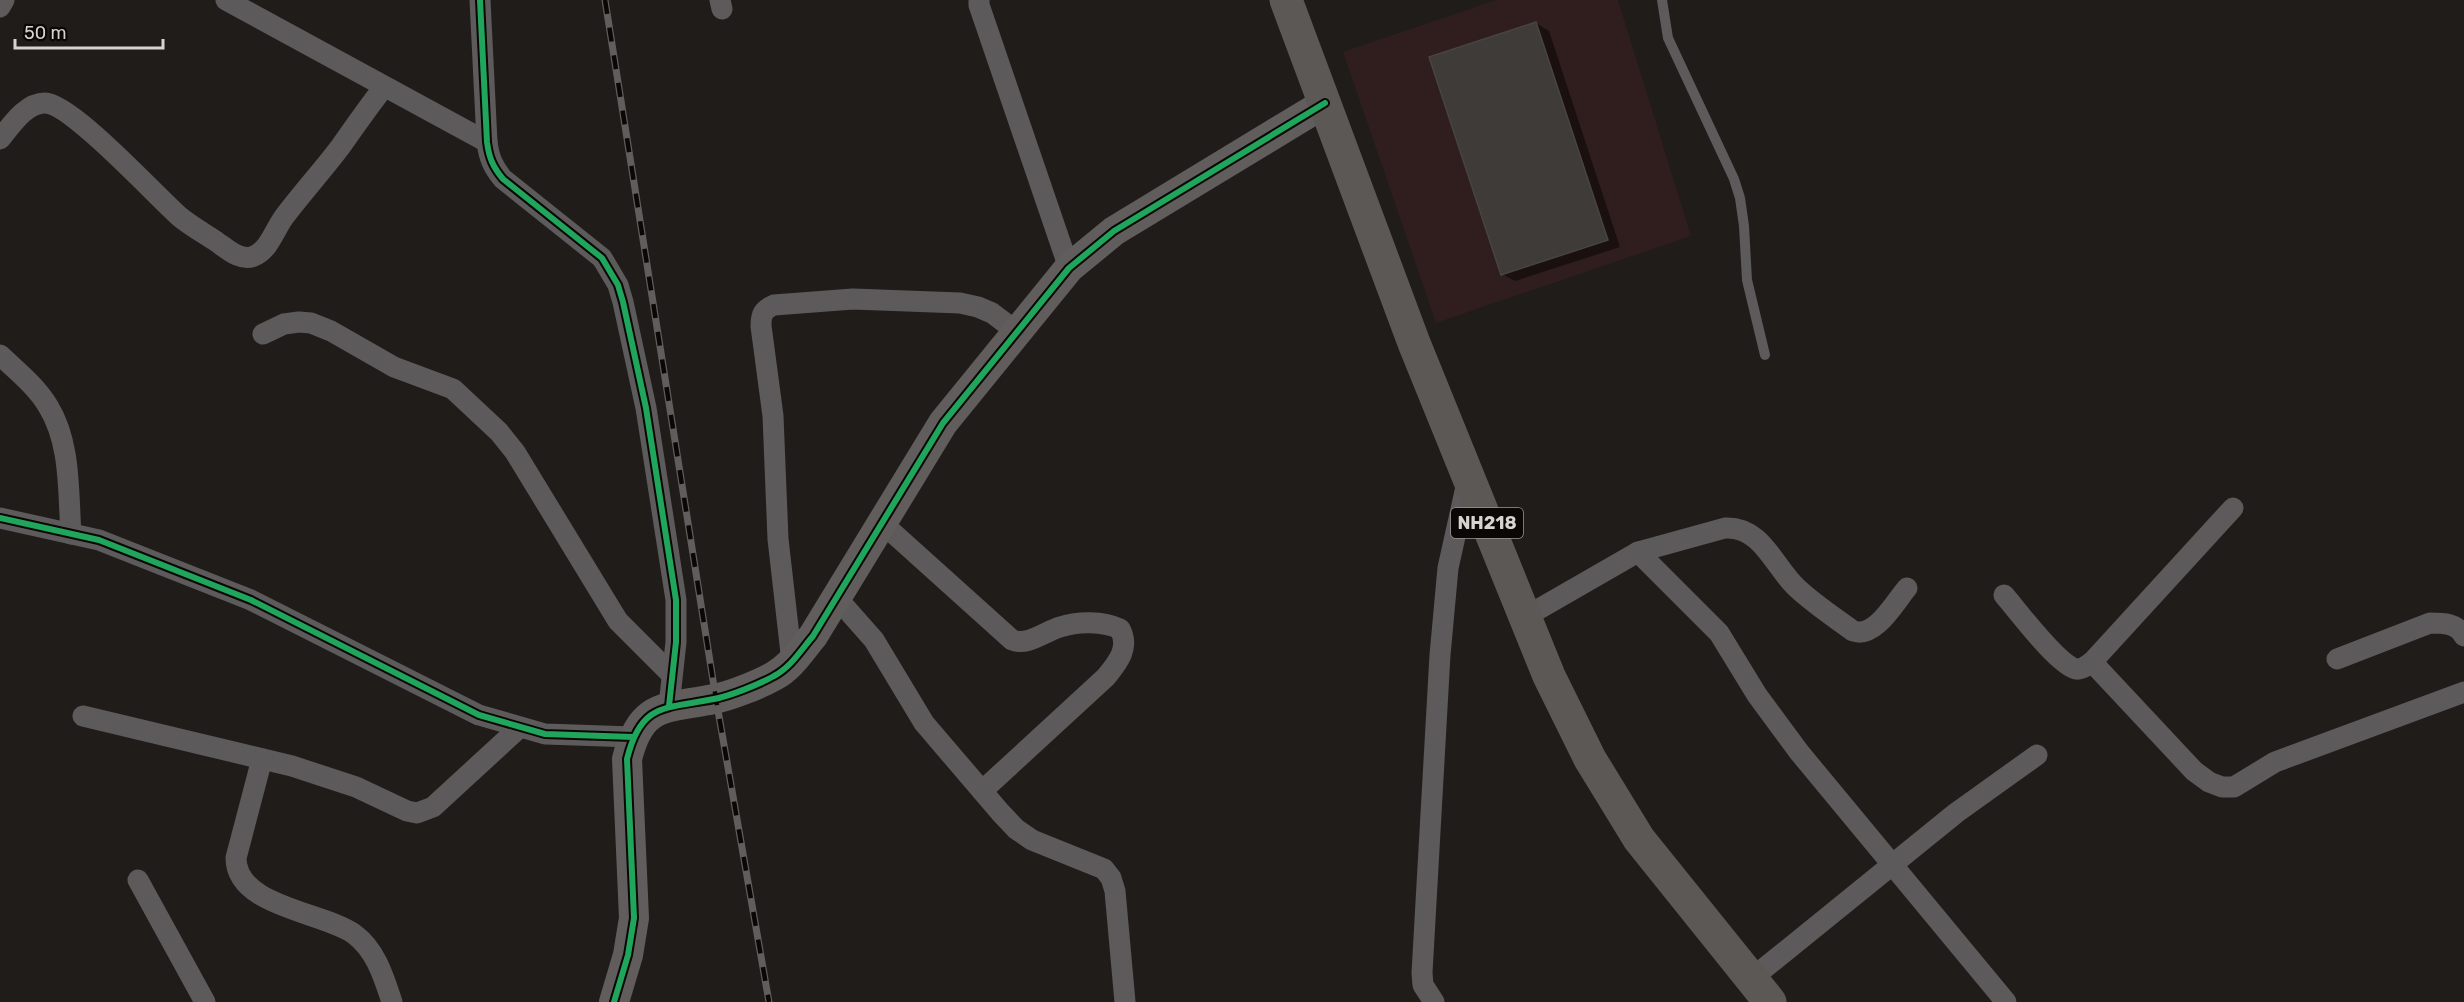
<svg xmlns="http://www.w3.org/2000/svg" width="2464" height="1002" font-family="Rubik,sans-serif">
	<rect width="100%" height="100%" fill="#201c19"/>
	<polygon fill="#2f1e1d" points="1496,0 1618,0 1691,236 1436,323 1343,52"/>
	<polygon fill="#0007" points="1536,23 1549,31 1620,247 1515,281 1502,274"/>
	<polygon fill="#3e3b39" stroke="#484441" stroke-width="1.5" points="1536,22 1608,240 1501,275 1429,57"/>
	<g fill="none" stroke-linecap="round" stroke-linejoin="round">
		<polyline stroke="#5c5a5a" stroke-width="10" points="1662,0 1668,38 1734,179 1740,198 1744,226 1747,280 1765,355"/>
		<g stroke="#5c5a5a" stroke-width="21">
			<polyline points="226,0 487,142"/>
			<path d="M480,0L487,142C489,158 493,167 503,179L602,258L618,285L623,302L646,408L676,600V642L669,706"/>
			<polyline points="720,0 722,9"/>
			<polyline points="979,0 979,5 1069,268"/>
			<polyline points="0,7 4,0"/>
			<path d="M0,139C11,126 25,103 45,103C71,103 156,196 180,217C191,226 205,234 217,242C227,249 241,262 254,256C269,250 275,229 284,217C302,193 323,170 341,146C355,126 369,106 384,87"/>
			<polyline points="263,334 284,324 299,322 311,323 331,331 394,367 453,389 499,432 515,452 618,621 672,675"/>
			<path d="M0,355C17,371 36,386 48,406C71,443 68,491 71,534"/>
			<polyline points="0,518 99,540 251,600 479,715 545,734 633,737"/>
			<path d="M882,523L1012,640C1028,646 1044,632 1060,627C1078,621 1103,621 1120,629C1130,648 1118,662 1106,677L982,791"/>
			<polyline points="1638,552 1719,633 1757,695 1799,752 2006,1002"/>
			<path d="M2004,595C2018,611 2057,664 2076,669C2082,670 2087,665 2092,662L2233,508"/>
			<polyline points="836,597 874,640 924,723 1000,812 1016,829 1032,840 1104,869 1111,878 1115,891 1125,1002"/>
			<path d="M1525,617L1638,552L1725,528C1762,526 1774,567 1797,588C1814,604 1834,617 1853,631C1875,639 1895,602 1907,588"/>
			<path d="M2337,659L2430,623C2443,623 2457,623 2464,636"/>
			<path d="M792,662L778,539L773,416L761,326C761,314 763,310 774,305L853,299L960,303L978,307L992,313L1017,332"/>
			<polyline points="2092,662 2194,771 2209,782 2222,787 2234,787 2275,762 2464,692"/>
			<polyline points="83,716 292,766 356,787 407,811 417,813 433,807 519,728"/>
			<path d="M262,759L236,858C236,907 324,912 354,934C376,950 384,978 392,1002"/>
			<polyline points="138,880 205,1002"/>
			<polyline points="1751,979 1956,813 2037,755"/>
			<polyline points="1434,1002 1423,985 1422,973 1440,655 1448,568 1468,478"/>
		</g>
		<path stroke="#605d5c" stroke-width="30" d="M614,1002L628,955L634,918L627,759C641,702 665,709 714,699C730,696 760,684 774,676C791,667 801,650 813,636L943,423L1069,268L1114,231L1325,103"/>
		<polyline stroke="#5c5855" stroke-width="33" points="1286,0 1414,343 1549,676 1590,759 1639,839 1770,1002"/>
		<defs>
			<polyline id="rail" points="605,0 716,699 769,1002"/>
		</defs>
		<use href="#rail" stroke="#605d5d" stroke-width="7"/>
		<use href="#rail" stroke="#0a0705" stroke-width="4.5" stroke-dasharray="14" stroke-linecap="butt"/>
		<defs>
			<g id="cycleway">
				<path d="M480,0L487,142C489,158 493,167 503,179L602,258L618,285L623,302L646,408L676,600V642L669,706"/>
				<polyline points="0,518 99,540 251,600 479,715 545,734 633,737"/>
				<path d="M614,1002L628,955L634,918L627,759C641,702 665,709 714,699C730,696 760,684 774,676C791,667 801,650 813,636L943,423L1069,268L1114,231L1325,103"/>
			</g>
		</defs>
		<use href="#cycleway" stroke="#0a0705" stroke-width="10"/>
		<use href="#cycleway" stroke="#20a55d" stroke-width="6"/>
	</g>
	<g text-anchor="middle" dominant-baseline="central" stroke-width="4.5" stroke-linejoin="round" paint-order="stroke">
		<rect fill="#0a0705" stroke="#9a9692" stroke-width="1.5" x="1451" y="508" width="72" height="30" rx="4.5"/>
		<g font-size="18" font-weight="bold" fill="#d8d3cf">
			<text x="1487" y="523">NH218</text>
		</g>
	</g>
	<path d="M15 39v9h148v-9" fill="none" stroke="#d8d3cf" stroke-width="3"/>
	<text x="24" y="39" font-size="18" fill="#d8d3cf" stroke="#0a0705" stroke-width="4.5" paint-order="stroke">50 m</text>
</svg>
